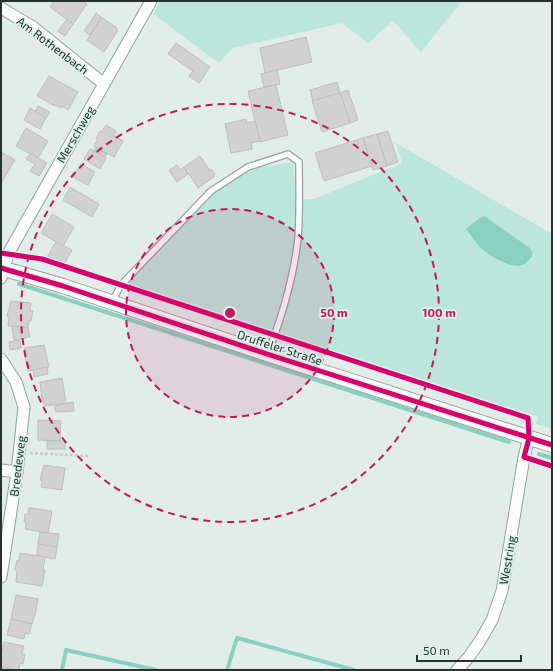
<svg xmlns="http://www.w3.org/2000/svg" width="553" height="671" font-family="'Exo 2',sans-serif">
	<rect width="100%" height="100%" fill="#e2edea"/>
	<g fill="#bce6db" fill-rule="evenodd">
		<polygon points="160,1 462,1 421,52 393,21 368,43 342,23 233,48 219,63 153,14"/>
		<path d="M396,143L552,234V429L536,424L538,417L279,333L291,289L301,240L303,199H314L402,163ZM508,234L530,248L524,265H514L501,262Z"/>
		<path d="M293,162C295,188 298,213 295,239C291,270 281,301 272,331L126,283L203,203L225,185L249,169Z"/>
	</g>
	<path fill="#8ad0bf" d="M484,216L530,248L533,254C531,258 528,261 525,264C513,271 489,256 480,247C475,242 471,235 466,229L477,220Z"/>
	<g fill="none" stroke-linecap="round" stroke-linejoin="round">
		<g stroke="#8ad0bf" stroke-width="4">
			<polyline points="19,284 509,442"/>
			<polyline points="539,454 552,458"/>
			<polyline points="62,670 66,650 156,670"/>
			<polyline points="227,670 237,638 354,670"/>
		</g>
	</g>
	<g fill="#d0d1d0" stroke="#bebfbd">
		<polygon points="54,1 82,1 87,4 73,24 50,7"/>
		<polygon points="96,13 100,16 100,20 90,35 84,31"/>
		<polygon points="100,16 117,28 117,32 104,52 87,40 100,20"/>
		<polygon points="67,19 73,24 65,36 58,31"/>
		<polygon points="306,37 312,62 265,73 260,48"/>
		<polygon points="176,43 210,67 199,83 189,76 193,71 168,54"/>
		<polygon points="277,70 280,84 264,87 261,74"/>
		<polygon points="49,76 78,92 68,110 62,106 61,108 55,105 55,106 37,96"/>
		<polygon points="337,82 340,93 313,101 310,90"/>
		<polygon points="276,85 288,135 260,142 248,91"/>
		<polygon points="348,90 358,120 350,123 340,93"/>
		<polygon points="340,93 350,123 322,132 312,101"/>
		<polygon points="38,106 50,112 46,118 35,112"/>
		<polygon points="30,108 46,118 40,129 24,120"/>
		<polygon points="246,119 247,123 255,121 260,141 251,143 252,149 231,153 225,124"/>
		<polygon points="106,125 116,131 114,136 123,141 114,157 94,146 98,139 96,138 100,131 101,132"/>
		<polygon points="26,128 48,141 38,158 16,146"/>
		<polygon points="388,131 398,162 387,166 377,134"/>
		<polygon points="377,134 387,166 373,170 363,138"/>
		<polygon points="363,138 372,166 324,181 315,153"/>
		<polygon points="96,147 102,151 100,154 94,151"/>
		<polygon points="90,149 106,158 100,169 84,159"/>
		<polygon points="102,151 107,154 105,157 100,154"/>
		<polygon points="1,152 15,160 2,182 1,181"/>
		<polygon points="30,153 47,163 39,176 30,171 35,164 26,159"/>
		<polygon points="200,156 209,169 212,170 215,174 214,177 198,188 190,175 189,175 184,167"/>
		<polygon points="81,164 95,172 88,185 73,177"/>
		<polygon points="177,165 180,170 184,167 188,174 177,182 169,170"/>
		<polygon points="70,187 99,204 92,217 63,200"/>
		<polygon points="52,214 74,227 63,246 41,233"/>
		<polygon points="56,242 72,250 65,263 47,257"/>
		<polygon points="11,301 31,303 30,311 33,311 31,321 29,320 28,328 8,326 9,317 7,316"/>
		<polygon points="12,326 28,328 30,337 14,340"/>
		<polygon points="20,340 21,348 10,350 9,342"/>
		<polygon points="44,345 49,367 28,371 25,356 26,356 24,348"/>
		<polygon points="47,367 48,374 34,377 33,370"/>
		<polygon points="62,378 66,403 45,406 42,400 40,382"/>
		<polygon points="73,402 74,411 56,412 54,406"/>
		<polygon points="38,420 61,421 60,441 38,440"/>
		<rect x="47" y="441" width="18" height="8"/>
		<polygon points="44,465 65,468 62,490 41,487 42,480 40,480"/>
		<polygon points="29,508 52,511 48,533 25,529 26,522 24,522 25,514 28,514"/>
		<polygon points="40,532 59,534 57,547 38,544"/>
		<polygon points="38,544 57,547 55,559 37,556"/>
		<polygon points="20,553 45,557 43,570 45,570 42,586 16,582 17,571 15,570 17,560 19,561"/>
		<polygon points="16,595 38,599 35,616 34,616 32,624 11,619"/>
		<polygon points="11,619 32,624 29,634 25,633 24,639 7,635"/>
		<polygon points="4,642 24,646 22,654 25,654 23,664 20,663 19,670 1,667 1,655"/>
		<polygon points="2,667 15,670 2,670"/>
	</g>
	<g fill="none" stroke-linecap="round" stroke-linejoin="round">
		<defs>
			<path id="service" d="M112,302L121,285L211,191L248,167L288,154L299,162C299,188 300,213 298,238C294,275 281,319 268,353"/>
			<g id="minor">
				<polyline points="1,8 33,27 104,84"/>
				<polyline points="1,278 8,254 13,245 151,1"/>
				<polyline points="1,359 16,382 24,407 17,472 1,577"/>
				<polyline points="1,470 17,472"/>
				<polyline points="457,670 468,658 480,641 492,620 502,591 524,457 529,438"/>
			</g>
			<polyline id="tertiary" points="1,268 63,286 267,354 552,445"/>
		</defs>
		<use href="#service" stroke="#98a19e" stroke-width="8"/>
		<use href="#minor" stroke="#98a19e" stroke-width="13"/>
		<use href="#tertiary" stroke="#98a19e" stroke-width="16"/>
		<polyline stroke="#c8ccca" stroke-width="2.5" stroke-dasharray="3 2" stroke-linecap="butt" points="30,453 88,456"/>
		<use href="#service" stroke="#fbfcfc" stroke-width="5.5"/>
		<use href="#minor" stroke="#fbfcfc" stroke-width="11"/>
		<use href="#tertiary" stroke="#fbfcfc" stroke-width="14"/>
		<defs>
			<g id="cycleway">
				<polyline points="1,253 42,259 528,418 529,438 524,457 552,466"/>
				<polyline points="1,268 63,286 267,354 552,445"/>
			</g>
		</defs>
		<use href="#cycleway" stroke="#ddf2eb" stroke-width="8"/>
		<use href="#cycleway" stroke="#d6006c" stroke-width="5"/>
	</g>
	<circle cx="230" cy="313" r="104" fill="#c2185b" fill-opacity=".12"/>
	<g fill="none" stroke="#c2185b" stroke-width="2" stroke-dasharray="7 5">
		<circle cx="230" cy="313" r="104"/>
		<circle cx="230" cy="313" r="209"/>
	</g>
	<g text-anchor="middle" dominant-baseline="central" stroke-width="3.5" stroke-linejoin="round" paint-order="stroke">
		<g font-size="12" fill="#29312f" stroke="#ddf2eb">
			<text transform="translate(53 45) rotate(37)">Am Rothenbach</text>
			<text transform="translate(75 134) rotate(-60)">Merschweg</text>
			<text transform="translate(280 347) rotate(18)">Druffeler Straße</text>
			<text transform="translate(17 466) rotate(-83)">Breedeweg</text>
			<text transform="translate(507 560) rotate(-80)">Westring</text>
		</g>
	</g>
	<circle cx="230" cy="313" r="6" fill="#c2185b" stroke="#ddf2eb" stroke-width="2"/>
	<g font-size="12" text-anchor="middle" font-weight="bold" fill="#c2185b" stroke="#ddf2eb" stroke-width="3.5" stroke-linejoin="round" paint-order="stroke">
		<text x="334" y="317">50 m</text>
		<text x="439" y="317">100 m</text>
	</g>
	<rect width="553" height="671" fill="none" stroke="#29312f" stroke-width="4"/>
	<path d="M417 655v6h104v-6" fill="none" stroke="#29312f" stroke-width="2"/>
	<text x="423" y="655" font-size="12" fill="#29312f" stroke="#ddf2eb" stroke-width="3" paint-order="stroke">50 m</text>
</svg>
